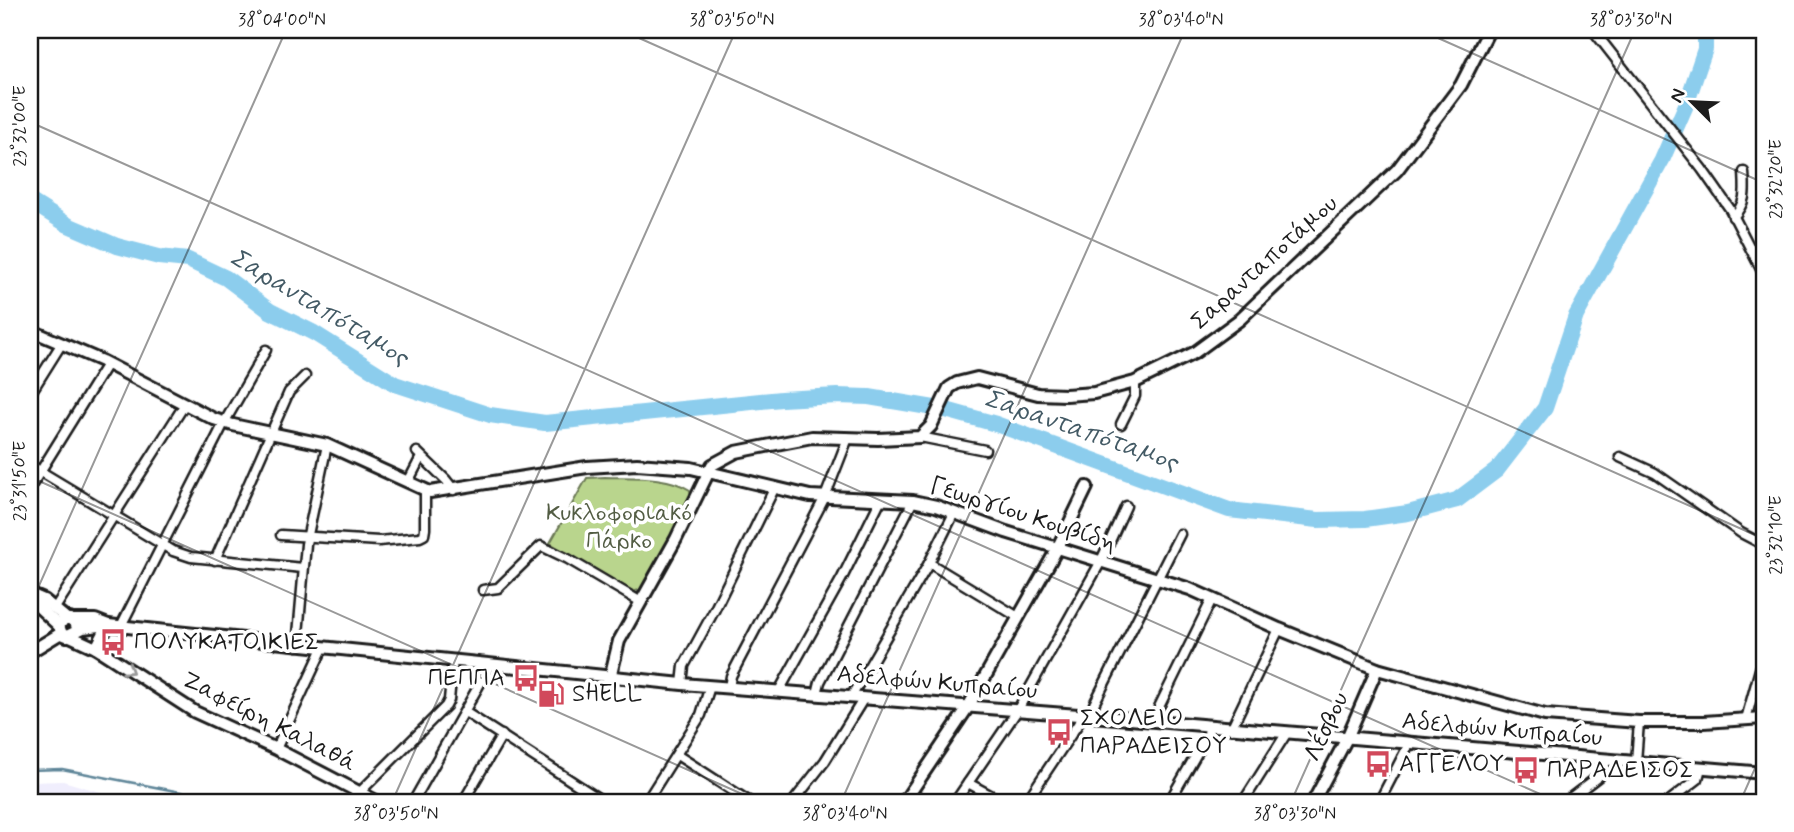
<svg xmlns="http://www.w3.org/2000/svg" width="1794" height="832" font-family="Mynerve,sans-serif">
	<rect width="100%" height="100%" fill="#fff"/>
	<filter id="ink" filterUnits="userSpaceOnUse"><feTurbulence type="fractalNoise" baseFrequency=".0143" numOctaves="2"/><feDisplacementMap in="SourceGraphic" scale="14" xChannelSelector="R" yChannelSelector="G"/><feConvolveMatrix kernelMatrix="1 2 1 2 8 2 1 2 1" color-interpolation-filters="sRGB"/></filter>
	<g filter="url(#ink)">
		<polygon fill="#f0eefd" points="63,781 111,795 147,802 30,802 30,782"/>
		<path fill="#b9d58d" stroke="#6a7854" stroke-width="2" d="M605,477C631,478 668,475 690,490L691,502L643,589L632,592L550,543L587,478Z"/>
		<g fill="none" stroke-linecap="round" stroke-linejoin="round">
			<polyline stroke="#5f8699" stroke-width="2.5" points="30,770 62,769 232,802"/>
			<polyline stroke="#8ccded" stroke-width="16" points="30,201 68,225 117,246 159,257 188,260 226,278 270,311 314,333 395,384 490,415 545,423 781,399 837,396 869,397 946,410 996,424 1229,510 1318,520 1365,519 1408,513 1457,500 1497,470 1545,408 1576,316 1662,160 1686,105 1705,49 1705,30"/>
			<defs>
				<g id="street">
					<polyline points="1593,30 1702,169 1730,209 1764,275"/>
					<polyline points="1759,30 1764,32"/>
					<path d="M1733,217C1747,202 1745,191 1744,172"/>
					<polyline points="30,394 62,343"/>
					<polyline points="1121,424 1135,396 1135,382"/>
					<polyline points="920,437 985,450"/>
					<polyline points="417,452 446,480 454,490"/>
					<polyline points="1620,457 1655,473 1741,533 1764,545"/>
					<polyline points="30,465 173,551 191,557 303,568"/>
					<polyline points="408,482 421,457"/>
					<polyline points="30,488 107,364"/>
					<polyline points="281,535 379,541 420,537 424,535 425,529 425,490"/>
					<polyline points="215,560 289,392 305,376"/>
					<polyline points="929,563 1018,617"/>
					<polyline points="483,590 498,588 541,546 568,559 641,602"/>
					<polyline points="55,608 185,404"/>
					<polyline points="121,626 224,423 266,350"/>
					<polyline points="297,646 306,544 327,445"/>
					<polyline points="682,684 684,666 714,611 774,489"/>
					<polyline points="729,688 731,676 825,497 848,438"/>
					<polyline points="779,691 842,578 881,499"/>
					<polyline points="817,694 820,682 913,501"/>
					<polyline points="851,697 929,563 954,513"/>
					<polyline points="465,712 604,802"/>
					<polyline points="1095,717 1094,704 1180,534"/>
					<polyline points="1746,719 1764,655"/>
					<polyline points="1155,721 1159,707 1212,599"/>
					<polyline points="1231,729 1279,629"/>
					<polyline points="276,749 323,648"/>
					<polyline points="677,755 750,802"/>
					<polyline points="1636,762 1639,722"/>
					<polyline points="968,783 1003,802"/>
					<polyline points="360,792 446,706 449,700 453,660"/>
					<polyline points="413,802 491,664"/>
					<polyline points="463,802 502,735"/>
					<polyline points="646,802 701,715 710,686"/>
					<polyline points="793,802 825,761 864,698"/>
					<polyline points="955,802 1017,711 1100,563 1126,506"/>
					<polyline points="1026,802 1078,724 1081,717"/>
					<polyline points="1169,802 1208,734 1209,727"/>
					<polyline points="1243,802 1286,734"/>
					<polyline points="1379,802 1409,744"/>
					<polyline points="1565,802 1599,776 1607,760"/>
					<polyline points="1668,802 1698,779 1701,768"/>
				</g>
				<g id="secondary">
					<polyline points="30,330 102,361 214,419 233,425 327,445 430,492 587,467 637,464 691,468 810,496 913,501 936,506 1006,532 1190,589 1279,629 1377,669 1545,715 1639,722 1704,722 1764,718"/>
					<polyline points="30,594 44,600 67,619"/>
					<polyline points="30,599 59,626"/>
					<polyline points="73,620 95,620 108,625"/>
					<polyline points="77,630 76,624 70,619 64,619 59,626 62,634 67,636 83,628 108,625 682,684 1155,721 1764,773"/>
					<polyline points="70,636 96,648 195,712 276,749 378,802"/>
					<polyline points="96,648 108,625"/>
					<polyline points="30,652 61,633"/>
					<polyline points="610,678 619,641 676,539 712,465 736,452 812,437 878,439 920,437 931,426 949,388 957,383 977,378 1038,394 1066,395 1094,393 1135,382 1194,353 1239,320 1397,170 1461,85 1489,30"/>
					<polyline points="904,802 968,707 1057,549 1087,487"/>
					<polyline points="1313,802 1347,738 1377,669"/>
				</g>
			</defs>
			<use href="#street" stroke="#1c1c1c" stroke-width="13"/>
			<use href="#secondary" stroke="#1c1c1c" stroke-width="16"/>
			<use href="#street" stroke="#fff" stroke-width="8"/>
			<use href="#secondary" stroke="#fff" stroke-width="10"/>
		</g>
		<defs><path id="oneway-chevron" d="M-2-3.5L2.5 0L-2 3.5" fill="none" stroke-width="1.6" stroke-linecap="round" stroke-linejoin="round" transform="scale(1.75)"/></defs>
		<use stroke="#999" href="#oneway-chevron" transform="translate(129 670) rotate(33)"/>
	</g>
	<path fill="none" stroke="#1c1c1c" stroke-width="2" stroke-opacity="0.45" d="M621,30L1764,539M1420,30L1764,183M30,122L1558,802M30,477L760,802M30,606L286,30M392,802L736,30M841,802L1185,30M1291,802L1635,30M1740,802L1764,748"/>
	<defs>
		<symbol id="bus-bare" viewBox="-9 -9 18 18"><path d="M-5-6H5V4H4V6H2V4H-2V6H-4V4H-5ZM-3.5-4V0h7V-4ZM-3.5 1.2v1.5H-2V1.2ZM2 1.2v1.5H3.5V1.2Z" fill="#d1495b" stroke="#fff" stroke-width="2.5" paint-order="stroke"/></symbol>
		<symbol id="fuel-bare" viewBox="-9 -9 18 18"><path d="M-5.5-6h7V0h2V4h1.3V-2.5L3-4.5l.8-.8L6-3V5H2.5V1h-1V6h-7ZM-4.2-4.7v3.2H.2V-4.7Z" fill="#d1495b" stroke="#fff" stroke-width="2.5" paint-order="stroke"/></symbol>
	</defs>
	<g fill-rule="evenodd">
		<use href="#bus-bare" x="94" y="623" width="38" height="38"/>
		<use href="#bus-bare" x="507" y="659" width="38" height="38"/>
		<use href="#fuel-bare" x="532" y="675" width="38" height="38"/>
		<use href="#bus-bare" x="1040" y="713" width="38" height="38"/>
		<use href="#bus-bare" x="1359" y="745" width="38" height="38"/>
		<use href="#bus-bare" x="1507" y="751" width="38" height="38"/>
	</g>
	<g text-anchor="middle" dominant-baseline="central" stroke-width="7" stroke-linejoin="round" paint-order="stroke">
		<g font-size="24" fill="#1c1c1c" stroke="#fff">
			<text transform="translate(1265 263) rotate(-42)">Σαρανταποτάμου</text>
			<text transform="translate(1023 515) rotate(18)">Γεωργίου Κουβίδη</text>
			<text transform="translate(937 683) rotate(5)">Αδελφών Κυπραίου</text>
			<text transform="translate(269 722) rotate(27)">Ζαφείρη Καλαθά</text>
			<text transform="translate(1327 727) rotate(-65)">Λέσβου</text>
			<text transform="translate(1502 730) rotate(5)">Αδελφών Κυπραίου</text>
		</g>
		<g font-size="24" fill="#535d44" stroke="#fff">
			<text x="619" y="513">Κυκλοφοριακό<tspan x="619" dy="28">Πάρκο</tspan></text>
		</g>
		<g font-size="24" fill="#1c1c1c" stroke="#fff" text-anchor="start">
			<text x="134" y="642">ΠΟΛΥΚΑΤΟΙΚΙΕΣ</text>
			<text x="505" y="678" text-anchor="end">ΠΕΠΠΑ</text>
			<text x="572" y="694">SHELL</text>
			<text x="1080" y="718">ΣΧΟΛΕΙΟ<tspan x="1080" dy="28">ΠΑΡΑΔΕΙΣΟΥ</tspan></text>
			<text x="1399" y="764">ΑΓΓΕΛΟΥ</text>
			<text x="1547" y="770">ΠΑΡΑΔΕΙΣΟΣ</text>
		</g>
		<g font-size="26" font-style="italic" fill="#435a65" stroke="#fff">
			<text transform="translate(319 308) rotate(31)">Σαρανταπόταμος</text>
			<text transform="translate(1081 431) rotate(19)">Σαρανταπόταμος</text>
		</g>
	</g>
	<rect width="1794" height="832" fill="none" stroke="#fff" stroke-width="77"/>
	<g transform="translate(1692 102) rotate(294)" stroke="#ffffff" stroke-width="5" paint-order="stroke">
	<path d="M0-5L12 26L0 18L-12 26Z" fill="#1c1c1c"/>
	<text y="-10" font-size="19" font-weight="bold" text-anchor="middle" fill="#1c1c1c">N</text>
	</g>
	<rect x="38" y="38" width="1718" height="756" fill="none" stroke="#1c1c1c" stroke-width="2.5"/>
	<g font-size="18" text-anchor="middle" fill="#1c1c1c">
		<text x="282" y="25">38°04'00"N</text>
		<text x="732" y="25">38°03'50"N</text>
		<text x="1181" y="25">38°03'40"N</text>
		<text x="1631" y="25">38°03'30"N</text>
		<text transform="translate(19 126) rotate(-90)" y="6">23°32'00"E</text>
		<text transform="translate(1775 179) rotate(-90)" y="6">23°32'20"E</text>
		<text transform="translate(19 481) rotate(-90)" y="6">23°31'50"E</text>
		<text transform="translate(1775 535) rotate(-90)" y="6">23°32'10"E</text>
		<text x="396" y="819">38°03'50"N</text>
		<text x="845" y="819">38°03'40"N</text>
		<text x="1295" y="819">38°03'30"N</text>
	</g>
</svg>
